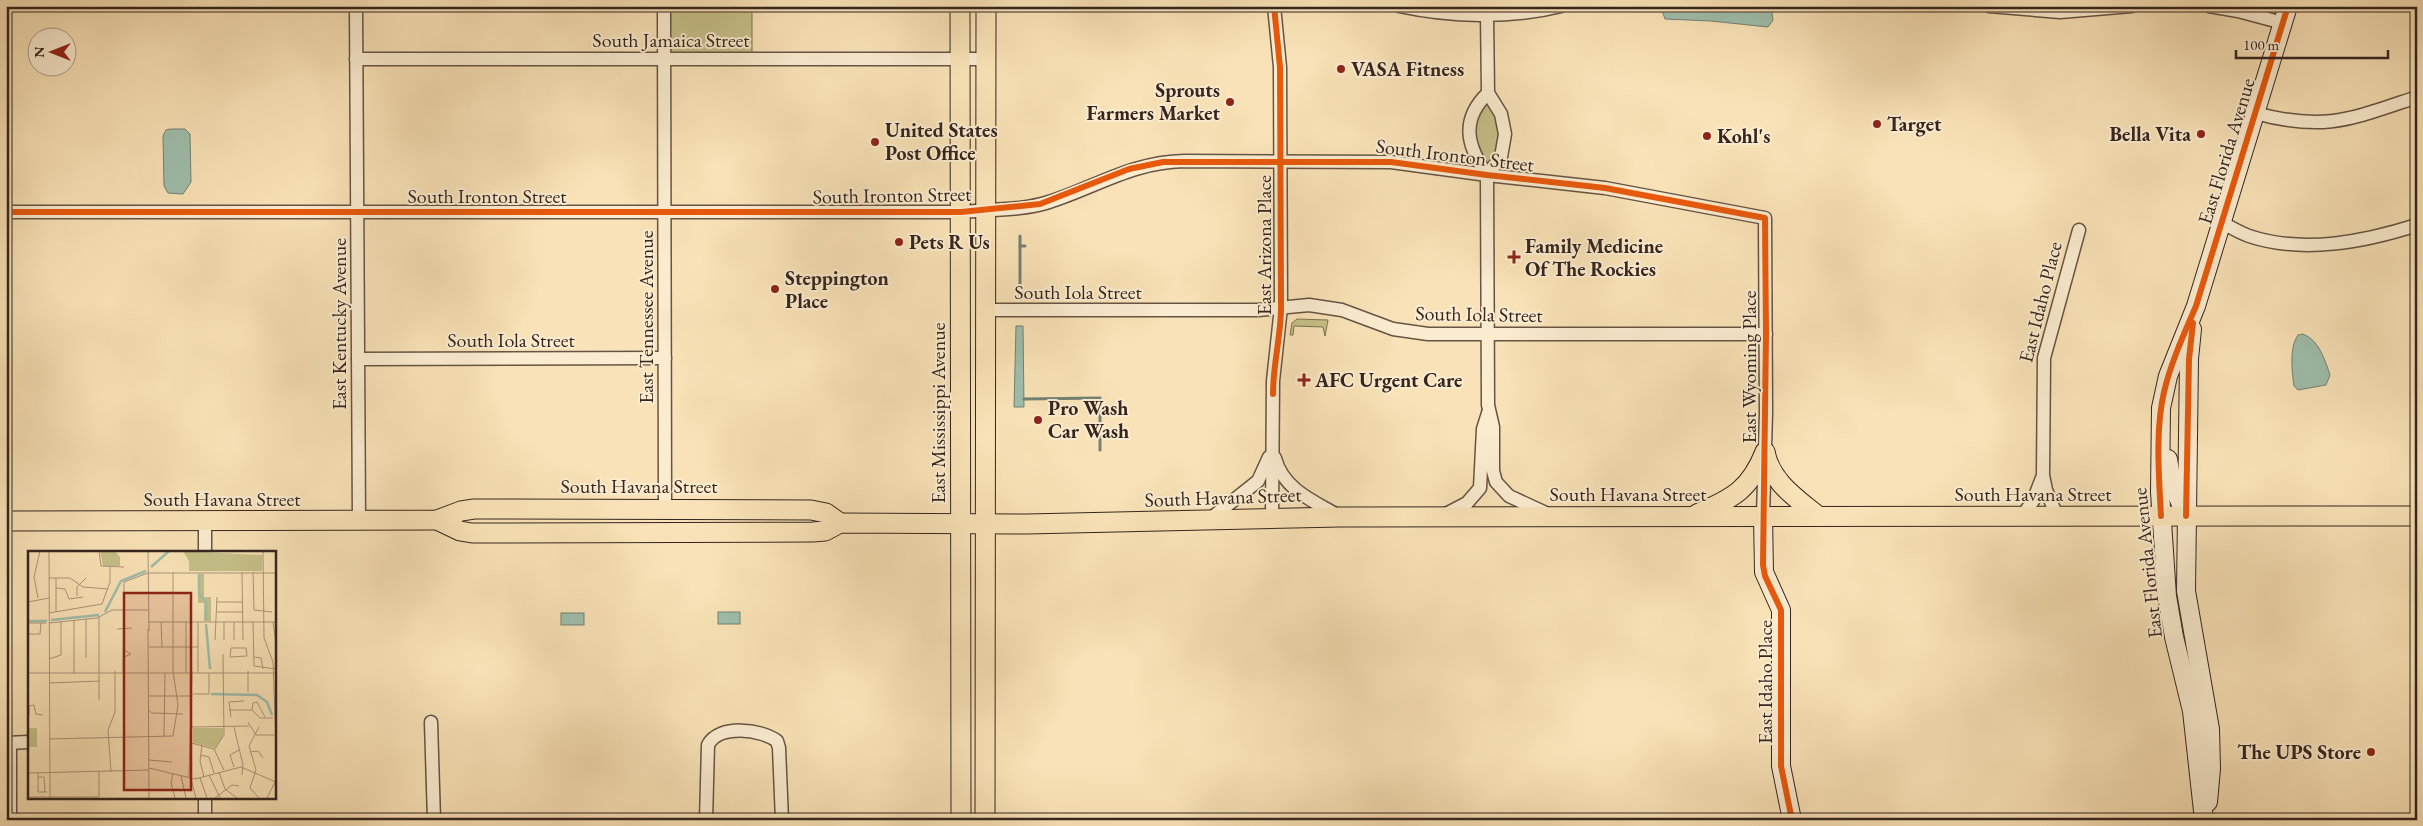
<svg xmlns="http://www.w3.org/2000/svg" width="2423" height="826" font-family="'EB Garamond',serif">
	<rect width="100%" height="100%" fill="#f9e2b7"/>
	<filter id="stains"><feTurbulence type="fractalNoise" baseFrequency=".004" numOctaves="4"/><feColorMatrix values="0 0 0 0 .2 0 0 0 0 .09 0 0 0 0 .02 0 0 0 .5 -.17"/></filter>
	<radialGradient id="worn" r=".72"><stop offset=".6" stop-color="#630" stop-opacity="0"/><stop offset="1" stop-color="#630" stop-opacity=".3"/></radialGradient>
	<g fill="#c6c089" stroke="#7e7254">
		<rect x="669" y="6" width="83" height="48"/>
		<polygon points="1488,93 1501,114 1496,165 1479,164 1470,139"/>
		<polygon points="1297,319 1328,320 1325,336 1323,327 1294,326 1293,335 1290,335 1292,323"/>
	</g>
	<g fill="#9ebeac" stroke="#748173">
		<polygon points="1661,8 1768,9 1772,13 1773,20 1768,27 1711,21 1665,19"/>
		<polygon points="170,129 185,129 190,134 191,182 183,194 168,193 164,186 163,136 166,130"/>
		<polygon points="1016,326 1023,326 1024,407 1014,407"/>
		<path d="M2303,334C2319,340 2325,360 2330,375L2326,385L2298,390L2294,386C2292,372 2289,347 2298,335Z"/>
		<rect x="718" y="612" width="22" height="12"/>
		<rect x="561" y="613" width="23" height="12"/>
	</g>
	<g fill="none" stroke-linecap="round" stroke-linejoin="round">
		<g stroke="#748173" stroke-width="3">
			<polyline points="1020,236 1020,299"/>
			<polyline points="1020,246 1025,246"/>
			<polyline points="1024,399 1100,398 1100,450"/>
		</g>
		<defs>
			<g id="street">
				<polyline points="356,6 359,521"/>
				<polyline points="664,6 665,509"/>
				<path d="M1399,6C1450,17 1510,19 1561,6"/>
				<polyline points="1989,6 2060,12 2132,6"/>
				<polyline points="2209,6 2238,11 2283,23"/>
				<polyline points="356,59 985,59"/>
				<path d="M1488,93C1460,120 1467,146 1487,175L1488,405L1493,427V471L1496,482L1509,496L1548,514"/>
				<path d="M2255,113C2325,132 2351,119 2417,97"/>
				<polyline points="1487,175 1501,157 1505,134 1501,114 1488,93 1487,14"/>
				<path d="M6,212H961C989,209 1021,211 1049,202C1096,187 1132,162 1184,161L1391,162L1487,175L1605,188L1765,218L1766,413L1763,516"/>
				<path d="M2221,222C2230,227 2240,233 2249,236C2303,254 2364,242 2417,225"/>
				<polyline points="985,310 1258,310 1309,305 1342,310 1393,329 1428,334 1766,334"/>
				<polyline points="358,359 665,358"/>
				<path d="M1275,458C1283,489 1313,501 1339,516"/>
				<polyline points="1444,515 1467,503 1480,488 1483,429 1488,413"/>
				<polyline points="2022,516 2033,501 2042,478"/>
				<polyline points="2057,516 2046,490 2043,475 2044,358 2079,230"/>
				<polyline points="1272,518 1273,381 1281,307 1280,67 1274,6"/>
				<polyline points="1210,519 1258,481 1269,457"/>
				<polyline points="205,521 205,552"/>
				<polyline points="431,722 434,820"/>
				<polyline points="6,743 29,742"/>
				<polyline points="205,797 205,820"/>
				<polyline points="10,820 10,743"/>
				<path d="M706,820L708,745C719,724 761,729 777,741L779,748L782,820"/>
			</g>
			<g id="secondary">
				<polyline points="2192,329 2189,359 2186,591 2210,729 2211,769 2208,802"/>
				<polyline points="2168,459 2172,484 2185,513"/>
				<polyline points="1763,516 1764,572 1781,610 1781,766 1792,820"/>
				<polyline points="2204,820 2192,711 2174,637 2167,596 2160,492 2161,408 2168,376 2196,306 2288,6"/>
			</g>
			<g id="primary">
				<polyline points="960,6 961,820"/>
				<path d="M1765,452C1771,482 1796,498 1818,516"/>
				<path d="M1697,514C1734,498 1750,489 1765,452"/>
				<polyline points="437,520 460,531 472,533 813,532 825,531 840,523 1027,524 1340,517 2417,516"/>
				<polyline points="6,521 437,520 461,511 474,509 811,510 826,513 840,523"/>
				<polyline points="985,820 986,6"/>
			</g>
		</defs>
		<use href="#street" stroke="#665444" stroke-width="15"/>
		<use href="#secondary" stroke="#35251e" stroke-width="20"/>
		<use href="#primary" stroke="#35251e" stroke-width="21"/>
		<use href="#street" stroke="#fbecd0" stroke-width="12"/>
		<use href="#secondary" stroke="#fbecd0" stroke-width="18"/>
		<use href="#primary" stroke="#f9e2b7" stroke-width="19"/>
		<defs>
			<g id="cycleway">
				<polyline points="6,212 961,212 1040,204 1129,169 1163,162 1391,162 1487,175 1605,188 1765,218 1766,334 1763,565 1765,576 1781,610 1781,766 1792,820"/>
				<path d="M1273,394C1273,364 1281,336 1281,307L1280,67L1274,6"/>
				<path d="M2161,516C2159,476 2155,431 2164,392C2171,362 2184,334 2196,306L2288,6"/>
				<polyline points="2186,516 2189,359 2193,323"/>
			</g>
		</defs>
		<use href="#cycleway" stroke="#fbecd0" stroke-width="9"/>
		<use href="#cycleway" stroke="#e8590c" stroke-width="6"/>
	</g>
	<g fill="#8f2418" stroke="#fbecd0" stroke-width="2">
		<circle cx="1341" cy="69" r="5"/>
		<circle cx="1230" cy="102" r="5"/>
		<circle cx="1877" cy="124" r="5"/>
		<circle cx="2201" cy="134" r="5"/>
		<circle cx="1707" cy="136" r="5"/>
		<circle cx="875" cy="142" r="5"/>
		<circle cx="899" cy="242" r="5"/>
		<path d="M1511.5 249.5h5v5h5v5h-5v5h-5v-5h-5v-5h5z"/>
		<circle cx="775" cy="289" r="5"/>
		<path d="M1301.5 372.5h5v5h5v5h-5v5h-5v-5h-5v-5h5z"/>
		<circle cx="1038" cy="420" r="5"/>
		<circle cx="2371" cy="752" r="5"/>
	</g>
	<g text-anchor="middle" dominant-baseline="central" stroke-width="4" stroke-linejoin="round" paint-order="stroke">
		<g font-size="20" fill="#35251e" stroke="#fbecd0">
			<text x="671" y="40">South Jamaica Street</text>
			<text transform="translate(2226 151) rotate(-73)">East Florida Avenue</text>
			<text transform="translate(1455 155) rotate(7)">South Ironton Street</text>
			<text transform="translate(892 195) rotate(-1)">South Ironton Street</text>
			<text x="487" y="196">South Ironton Street</text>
			<text transform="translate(1264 245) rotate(-90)">East Arizona Place</text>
			<text x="1078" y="292">South Iola Street</text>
			<text transform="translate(2040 302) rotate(-76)">East Idaho Place</text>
			<text transform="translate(1479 314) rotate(1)">South Iola Street</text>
			<text transform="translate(646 317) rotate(-90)">East Tennessee Avenue</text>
			<text transform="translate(339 324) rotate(-90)">East Kentucky Avenue</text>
			<text x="511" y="340">South Iola Street</text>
			<text transform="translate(1749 367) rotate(-90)">East Wyoming Place</text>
			<text transform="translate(938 413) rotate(-90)">East Mississippi Avenue</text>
			<text x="639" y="486">South Havana Street</text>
			<text x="1628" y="494">South Havana Street</text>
			<text x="2033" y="494">South Havana Street</text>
			<text transform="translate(1223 497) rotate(-2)">South Havana Street</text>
			<text x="222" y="499">South Havana Street</text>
			<text transform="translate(2147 563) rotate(-96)">East Florida Avenue</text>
			<text transform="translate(1765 682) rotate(-90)">East Idaho Place</text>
		</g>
		<g font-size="20" font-weight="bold" fill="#35251e" stroke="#fbecd0" text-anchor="start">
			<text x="1351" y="69">VASA Fitness</text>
			<text x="1220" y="90" text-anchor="end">Sprouts<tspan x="1220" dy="23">Farmers Market</tspan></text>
			<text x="1887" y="124">Target</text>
			<text x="885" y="130">United States<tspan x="885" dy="23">Post Office</tspan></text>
			<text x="2191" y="134" text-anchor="end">Bella Vita</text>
			<text x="1717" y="136">Kohl's</text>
			<text x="909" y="242">Pets R Us</text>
			<text x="1525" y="246">Family Medicine<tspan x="1525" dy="23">Of The Rockies</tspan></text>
			<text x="785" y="278">Steppington<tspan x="785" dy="23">Place</tspan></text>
			<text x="1315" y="380">AFC Urgent Care</text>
			<text x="1048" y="408">Pro Wash<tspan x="1048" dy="23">Car Wash</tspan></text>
			<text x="2361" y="752" text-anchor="end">The UPS Store</text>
		</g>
	</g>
	<g transform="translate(28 551)">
		<rect width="248" height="248" fill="#f9e2b7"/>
		<path d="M72,0H87L92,6V15H75ZM155,0L234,4V20H161V10ZM170,23H176V46H183V70H176V52H170ZM0,177H9V196H0ZM165,177H195V185L187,197L165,192Z" fill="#c6c089"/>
		<path fill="none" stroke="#9ebeac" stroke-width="2.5" d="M123,16L141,0M171,23V43L178,51V70M77,61L93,30L118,20M23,69L71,64M0,70H19M178,73L182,118M183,143L229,144L239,151L244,164"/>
		<path fill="none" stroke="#ab967a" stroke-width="1" d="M21,0L22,247M71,0L73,15L96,16M120,0L121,80M235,0L236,87L245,111L248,191M214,21L215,89M225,21L226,59L244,61M21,27H42L55,36L80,38M28,27V61M28,37L37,38L41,48L55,46M49,45V36L58,27M10,47L6,26L12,0M0,51L21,47M189,51H215M189,61H215M21,62L74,53L82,31V16M71,66V149M58,68V107M46,69V123M120,71H248M133,71L134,96M170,71V122M196,71V89M206,71V89M225,71L226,115L248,118M245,71L248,93M0,72H18M21,72L69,67L84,59H120M89,78L104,77M120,78L121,247M0,83H12L13,72M187,89L189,46M121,96H170M203,97H218L219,105L202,106ZM96,106L103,103L96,99M226,106L233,107L235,118M21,108L33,104V71M0,122H248M95,122L96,31L120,22H248M158,122V71M21,132L72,130M220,141V120M165,143H181V122M121,145H165M121,159L124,162L155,163M201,159H224L232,167H245M224,159L225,152L229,151L237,166M1,164V155L6,154L8,163L15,164M203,166L201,151L216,150M220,171L228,184H246M164,176L221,175M206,176L215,214L214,224M136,185L137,122M21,188L145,185L150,154L145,120V21M163,192L186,198L196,219M174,194L172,210L176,226M187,198L196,184L195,103M222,201L230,200L235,207M173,204L181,206L186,222M121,209L144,211M206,216L202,204L211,199M121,217L167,228L213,216L248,231M71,221V246M83,221L80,179L87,161V120M191,221L197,238L209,247M0,222L121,219M10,222V241H19M145,222L143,232L147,247M181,224L192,247M153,225L158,247M10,226H16L17,241M161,227L164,120M172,227L179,247M163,228L168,247M0,246H71M187,247L204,234L211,235M231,247L222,237L228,219L221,195L231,176M239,247L248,229"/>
		<path fill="#8f2418" fill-opacity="0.15" stroke="#8f2418" stroke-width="2.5" d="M96,42H163V239H96Z"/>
		<rect width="248" height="248" fill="none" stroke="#35251e" stroke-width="2.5"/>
	</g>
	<rect width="2423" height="826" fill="none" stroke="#f9e2b7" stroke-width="25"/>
	<rect x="8" y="8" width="2408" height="811" fill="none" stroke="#35251e" stroke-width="2.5"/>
	<rect x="12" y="12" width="2398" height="801" fill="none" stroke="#35251e"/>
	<g transform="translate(52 52) rotate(270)"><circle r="24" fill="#fbecd0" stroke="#ac9c89"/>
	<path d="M0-4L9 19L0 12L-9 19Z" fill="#8f2418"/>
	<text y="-8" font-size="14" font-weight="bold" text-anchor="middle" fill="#35251e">N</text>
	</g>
	<path d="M2236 50v8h152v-8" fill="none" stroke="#35251e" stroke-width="2.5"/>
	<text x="2243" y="50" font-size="15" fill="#35251e" stroke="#fbecd0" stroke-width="4" paint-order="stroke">100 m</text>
	<rect width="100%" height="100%" filter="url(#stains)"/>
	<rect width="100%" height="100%" fill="url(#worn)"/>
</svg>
